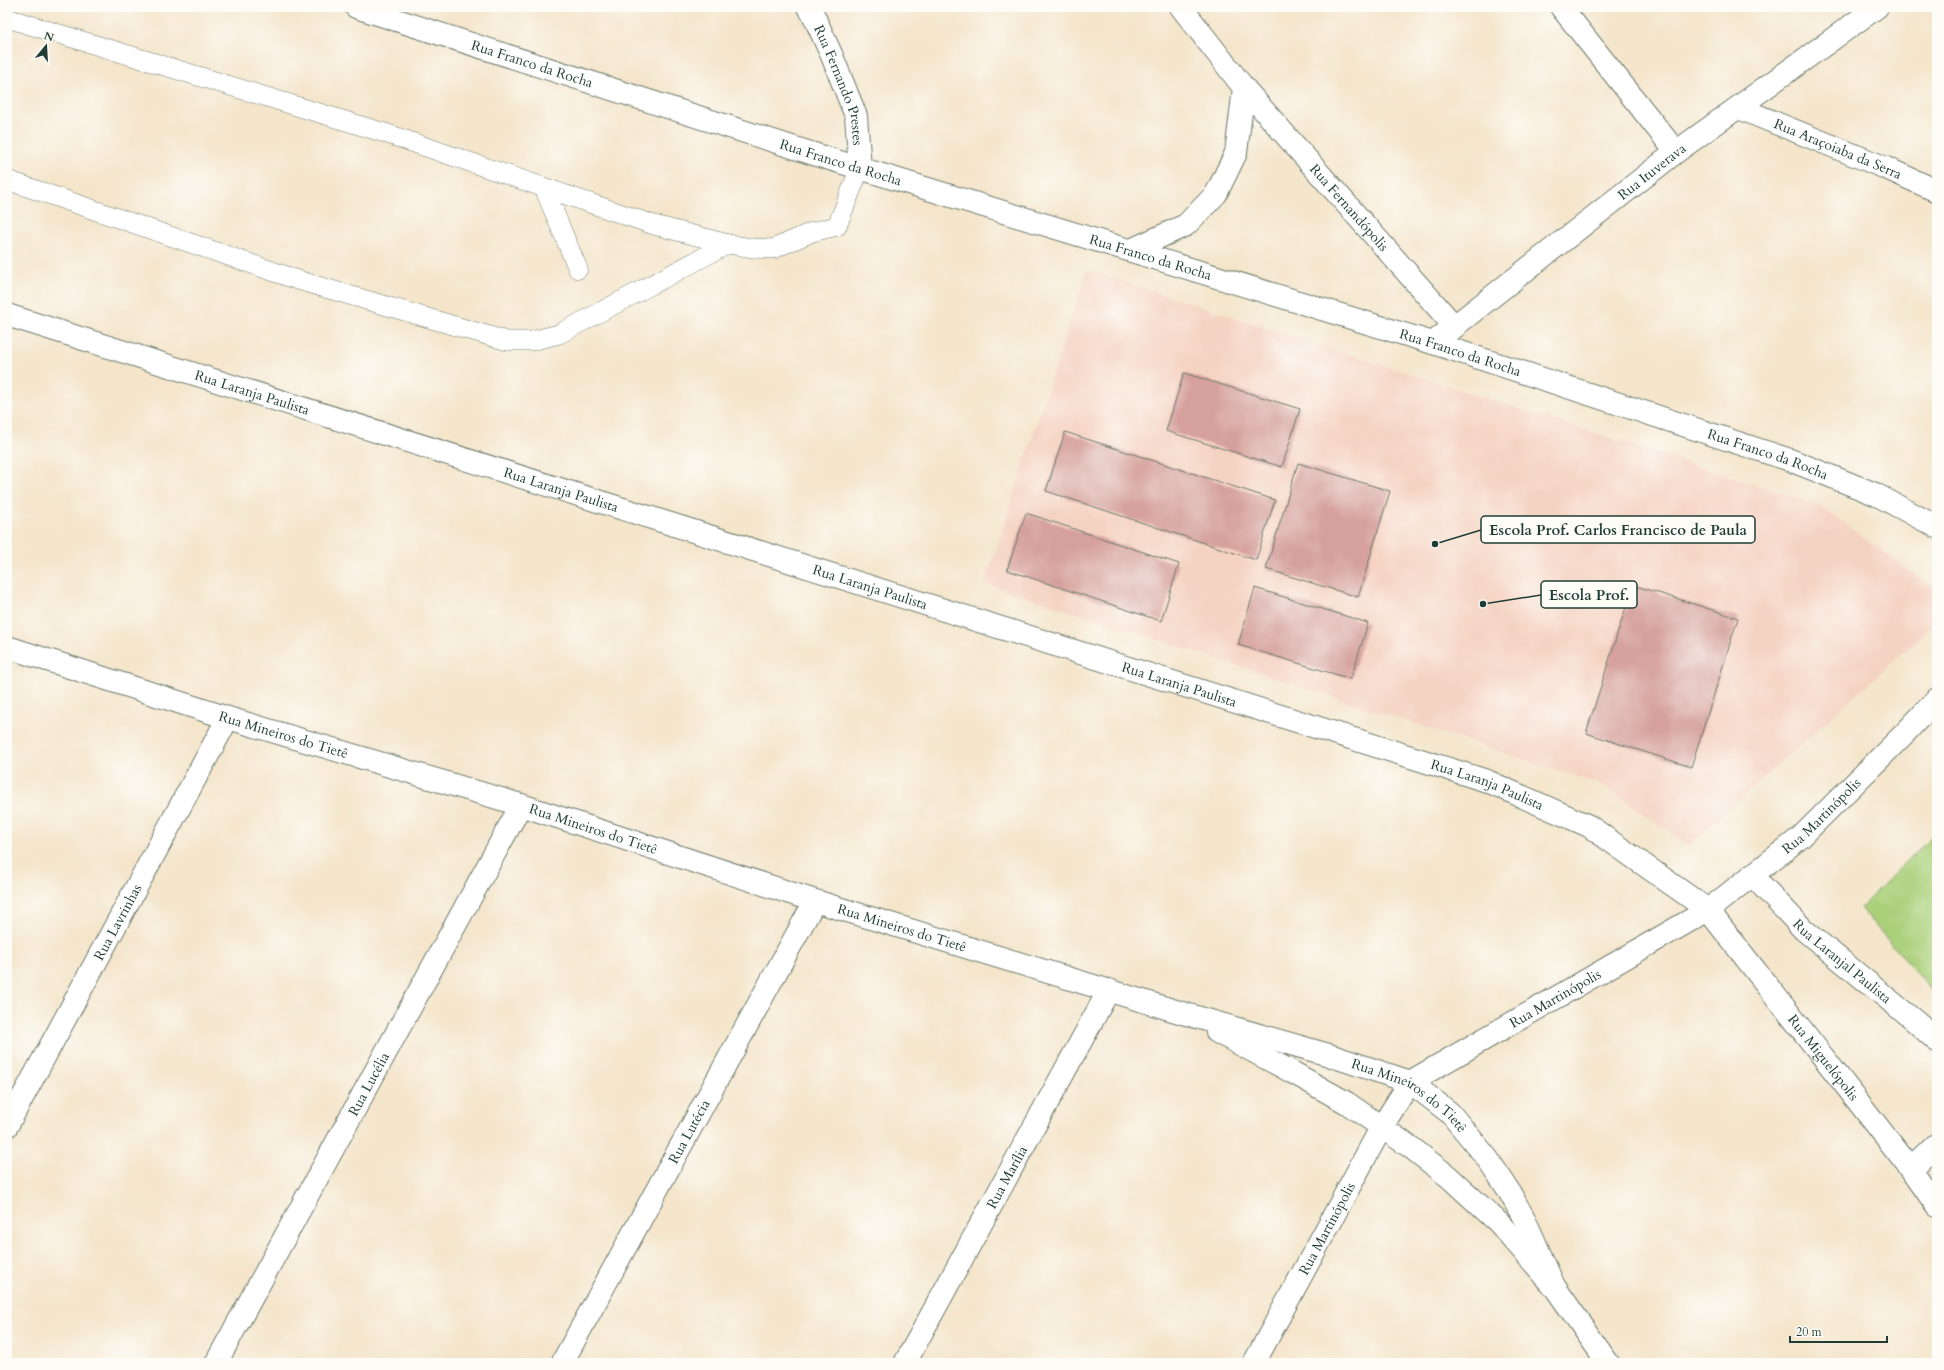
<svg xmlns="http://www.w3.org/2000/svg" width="1944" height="1370" font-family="Cardo,serif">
	<rect width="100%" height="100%" fill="#fdfcf7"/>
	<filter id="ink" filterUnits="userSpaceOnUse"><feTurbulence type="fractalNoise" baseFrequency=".025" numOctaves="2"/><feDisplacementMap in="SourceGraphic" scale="8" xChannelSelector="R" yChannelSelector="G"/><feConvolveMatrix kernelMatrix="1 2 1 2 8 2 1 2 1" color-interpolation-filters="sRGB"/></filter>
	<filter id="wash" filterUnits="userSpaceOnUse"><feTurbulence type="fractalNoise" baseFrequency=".012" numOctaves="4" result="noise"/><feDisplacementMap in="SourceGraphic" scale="16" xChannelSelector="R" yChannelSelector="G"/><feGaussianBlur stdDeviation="0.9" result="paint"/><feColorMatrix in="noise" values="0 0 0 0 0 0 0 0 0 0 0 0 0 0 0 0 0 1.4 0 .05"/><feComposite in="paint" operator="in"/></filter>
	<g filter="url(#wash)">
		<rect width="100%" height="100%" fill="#f4e5cb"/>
		<polygon fill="#f5d3c2" points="1087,270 1819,505 1937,591 1937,622 1689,845 1602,785 985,583"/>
		<polygon fill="#aad07a" stroke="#648657" points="1937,831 1937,996 1860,908"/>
		<g id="blocks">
			<g fill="#d6a19d">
				<polygon points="1184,373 1300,409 1282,467 1166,431"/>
				<polygon points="1065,432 1275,500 1256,560 1046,491"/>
				<polygon points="1298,463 1390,491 1358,597 1266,569"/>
				<polygon points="1026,513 1179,564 1161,621 1007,570"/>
				<polygon points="1633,585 1738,618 1691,767 1586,733"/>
				<polygon points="1255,588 1368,623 1351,679 1238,645"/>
			</g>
		</g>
	</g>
	<g filter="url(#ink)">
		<use href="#blocks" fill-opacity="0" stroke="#6a7869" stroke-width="1"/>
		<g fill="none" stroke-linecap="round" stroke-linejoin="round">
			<defs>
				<g id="service">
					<polyline points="7,18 385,133 654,225 728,244 752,248 773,249 812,232 837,226 860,168"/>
					<polyline points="7,180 301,281 507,341 531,341 559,334 728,244"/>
					<polyline points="544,188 578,269"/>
				</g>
				<g id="minor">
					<path id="s1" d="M808,7L813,14L832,56L856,116L860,168"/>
					<path id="s2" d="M1181,7L1244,88L1455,327"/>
					<polyline points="1561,7 1676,152"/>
					<path id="s3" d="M1739,108L1886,168L1937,191"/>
					<polyline points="1131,250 1186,225 1216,194 1236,153 1244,88"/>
					<path id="s4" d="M7,315L1487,781L1589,826L1708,910L1911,1169L1937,1206"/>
					<path id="s5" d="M7,647L228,718L521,805L815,901L1179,1012L1329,1055L1410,1082L1450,1113L1487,1158L1506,1186L1525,1220L1554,1286"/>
					<path id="s6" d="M1752,875L1804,930L1916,1022L1937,1041"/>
					<polyline points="1217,1032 1292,1072 1347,1103 1413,1149 1449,1177 1499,1223 1554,1286 1608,1363"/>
					<path id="s7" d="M7,1126L228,718"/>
					<polyline points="1911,1169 1937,1144"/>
					<path id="s8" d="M216,1363L521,805"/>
					<path id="s9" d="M562,1363L815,901"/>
					<path id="s10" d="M905,1363L1109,990"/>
				</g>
				<g id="tertiary">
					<path id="s11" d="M356,7L820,156L1433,343L1790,460L1875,494L1937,527"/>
					<path id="s12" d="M1433,343L1676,152L1877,7"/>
					<path id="s13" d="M1254,1363L1381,1128L1410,1082L1708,910L1801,837L1905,733L1937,699"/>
				</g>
			</defs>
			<use href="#service" stroke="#6a7869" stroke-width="20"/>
			<use href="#minor" stroke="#6a7869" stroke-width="24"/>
			<use href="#tertiary" stroke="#6a7869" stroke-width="24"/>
			<use href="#service" stroke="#fff" stroke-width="19"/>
			<use href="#minor" stroke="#fff" stroke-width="22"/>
			<use href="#tertiary" stroke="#fff" stroke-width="22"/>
		</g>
	</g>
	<g text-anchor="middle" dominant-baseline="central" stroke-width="3.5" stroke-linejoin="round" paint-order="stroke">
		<g font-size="14" fill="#1f3d34" stroke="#fdfcf7">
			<text stroke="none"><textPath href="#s11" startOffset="185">Rua Franco da Rocha</textPath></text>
			<text stroke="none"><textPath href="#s1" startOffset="85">Rua Fernando Prestes</textPath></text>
			<text stroke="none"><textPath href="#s3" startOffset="107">Rua Araçoiaba da Serra</textPath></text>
			<text stroke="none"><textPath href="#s11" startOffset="509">Rua Franco da Rocha</textPath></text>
			<text stroke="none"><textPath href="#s12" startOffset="278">Rua Ituverava</textPath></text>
			<text stroke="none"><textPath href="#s2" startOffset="262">Rua Fernandópolis</textPath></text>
			<text stroke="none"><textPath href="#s11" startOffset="833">Rua Franco da Rocha</textPath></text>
			<text stroke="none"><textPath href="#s11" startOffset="1157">Rua Franco da Rocha</textPath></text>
			<text stroke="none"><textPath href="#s4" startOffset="257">Rua Laranja Paulista</textPath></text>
			<text stroke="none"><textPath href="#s11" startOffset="1481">Rua Franco da Rocha</textPath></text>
			<text stroke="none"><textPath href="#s4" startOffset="581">Rua Laranja Paulista</textPath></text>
			<text stroke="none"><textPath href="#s4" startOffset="905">Rua Laranja Paulista</textPath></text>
			<text stroke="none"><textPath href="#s4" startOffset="1229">Rua Laranja Paulista</textPath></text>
			<text stroke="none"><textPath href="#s5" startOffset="290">Rua Mineiros do Tietê</textPath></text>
			<text stroke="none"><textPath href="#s4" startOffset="1553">Rua Laranja Paulista</textPath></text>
			<text stroke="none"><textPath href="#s13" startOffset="813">Rua Martinópolis</textPath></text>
			<text stroke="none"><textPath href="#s5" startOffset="614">Rua Mineiros do Tietê</textPath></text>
			<text stroke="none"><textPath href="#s7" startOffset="232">Rua Lavrinhas</textPath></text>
			<text stroke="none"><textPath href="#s5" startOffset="938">Rua Mineiros do Tietê</textPath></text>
			<text stroke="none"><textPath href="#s6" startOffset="125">Rua Laranjal Paulista</textPath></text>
			<text stroke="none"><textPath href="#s13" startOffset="489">Rua Martinópolis</textPath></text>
			<text stroke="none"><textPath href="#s4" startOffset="1996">Rua Miguelópolis</textPath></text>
			<text stroke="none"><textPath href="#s8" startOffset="318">Rua Lucélia</textPath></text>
			<text stroke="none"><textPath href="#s5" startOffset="1475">Rua Mineiros do Tietê</textPath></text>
			<text stroke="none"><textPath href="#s9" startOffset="264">Rua Lutécia</textPath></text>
			<text stroke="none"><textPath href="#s10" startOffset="212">Rua Marília</textPath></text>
			<text stroke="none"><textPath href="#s13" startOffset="153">Rua Martinópolis</textPath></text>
		</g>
	</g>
	<path fill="none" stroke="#1f3d34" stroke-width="1.5" d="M1435 544L1481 530M1483 604L1541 595"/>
	<g fill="#1f3d34" stroke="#fdfcf7" stroke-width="1.5">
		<circle cx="1435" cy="544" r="4"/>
		<circle cx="1483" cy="604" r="4"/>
	</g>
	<g fill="#fdfcf7" stroke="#1f3d34" stroke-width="1.5">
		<rect x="1481" y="516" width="274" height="27" rx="4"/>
		<rect x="1541" y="581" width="96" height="27" rx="4"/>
	</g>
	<g font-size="15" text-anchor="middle" font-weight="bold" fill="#1f3d34">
		<text x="1618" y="535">Escola Prof. Carlos Francisco de Paula</text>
		<text x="1589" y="600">Escola Prof.</text>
	</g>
	<rect width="1944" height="1370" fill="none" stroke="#fdfcf7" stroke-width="24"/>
	<g transform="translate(46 46) rotate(18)" stroke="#fdfcf7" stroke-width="3" paint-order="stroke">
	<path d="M0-3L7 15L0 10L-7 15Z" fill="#1f3d34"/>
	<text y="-6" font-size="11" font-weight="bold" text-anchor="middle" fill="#1f3d34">N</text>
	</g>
	<path d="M1790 1336v6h97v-6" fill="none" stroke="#1f3d34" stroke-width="2"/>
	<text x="1796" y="1336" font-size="12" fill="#1f3d34" stroke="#fdfcf7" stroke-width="3" paint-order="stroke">20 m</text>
</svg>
